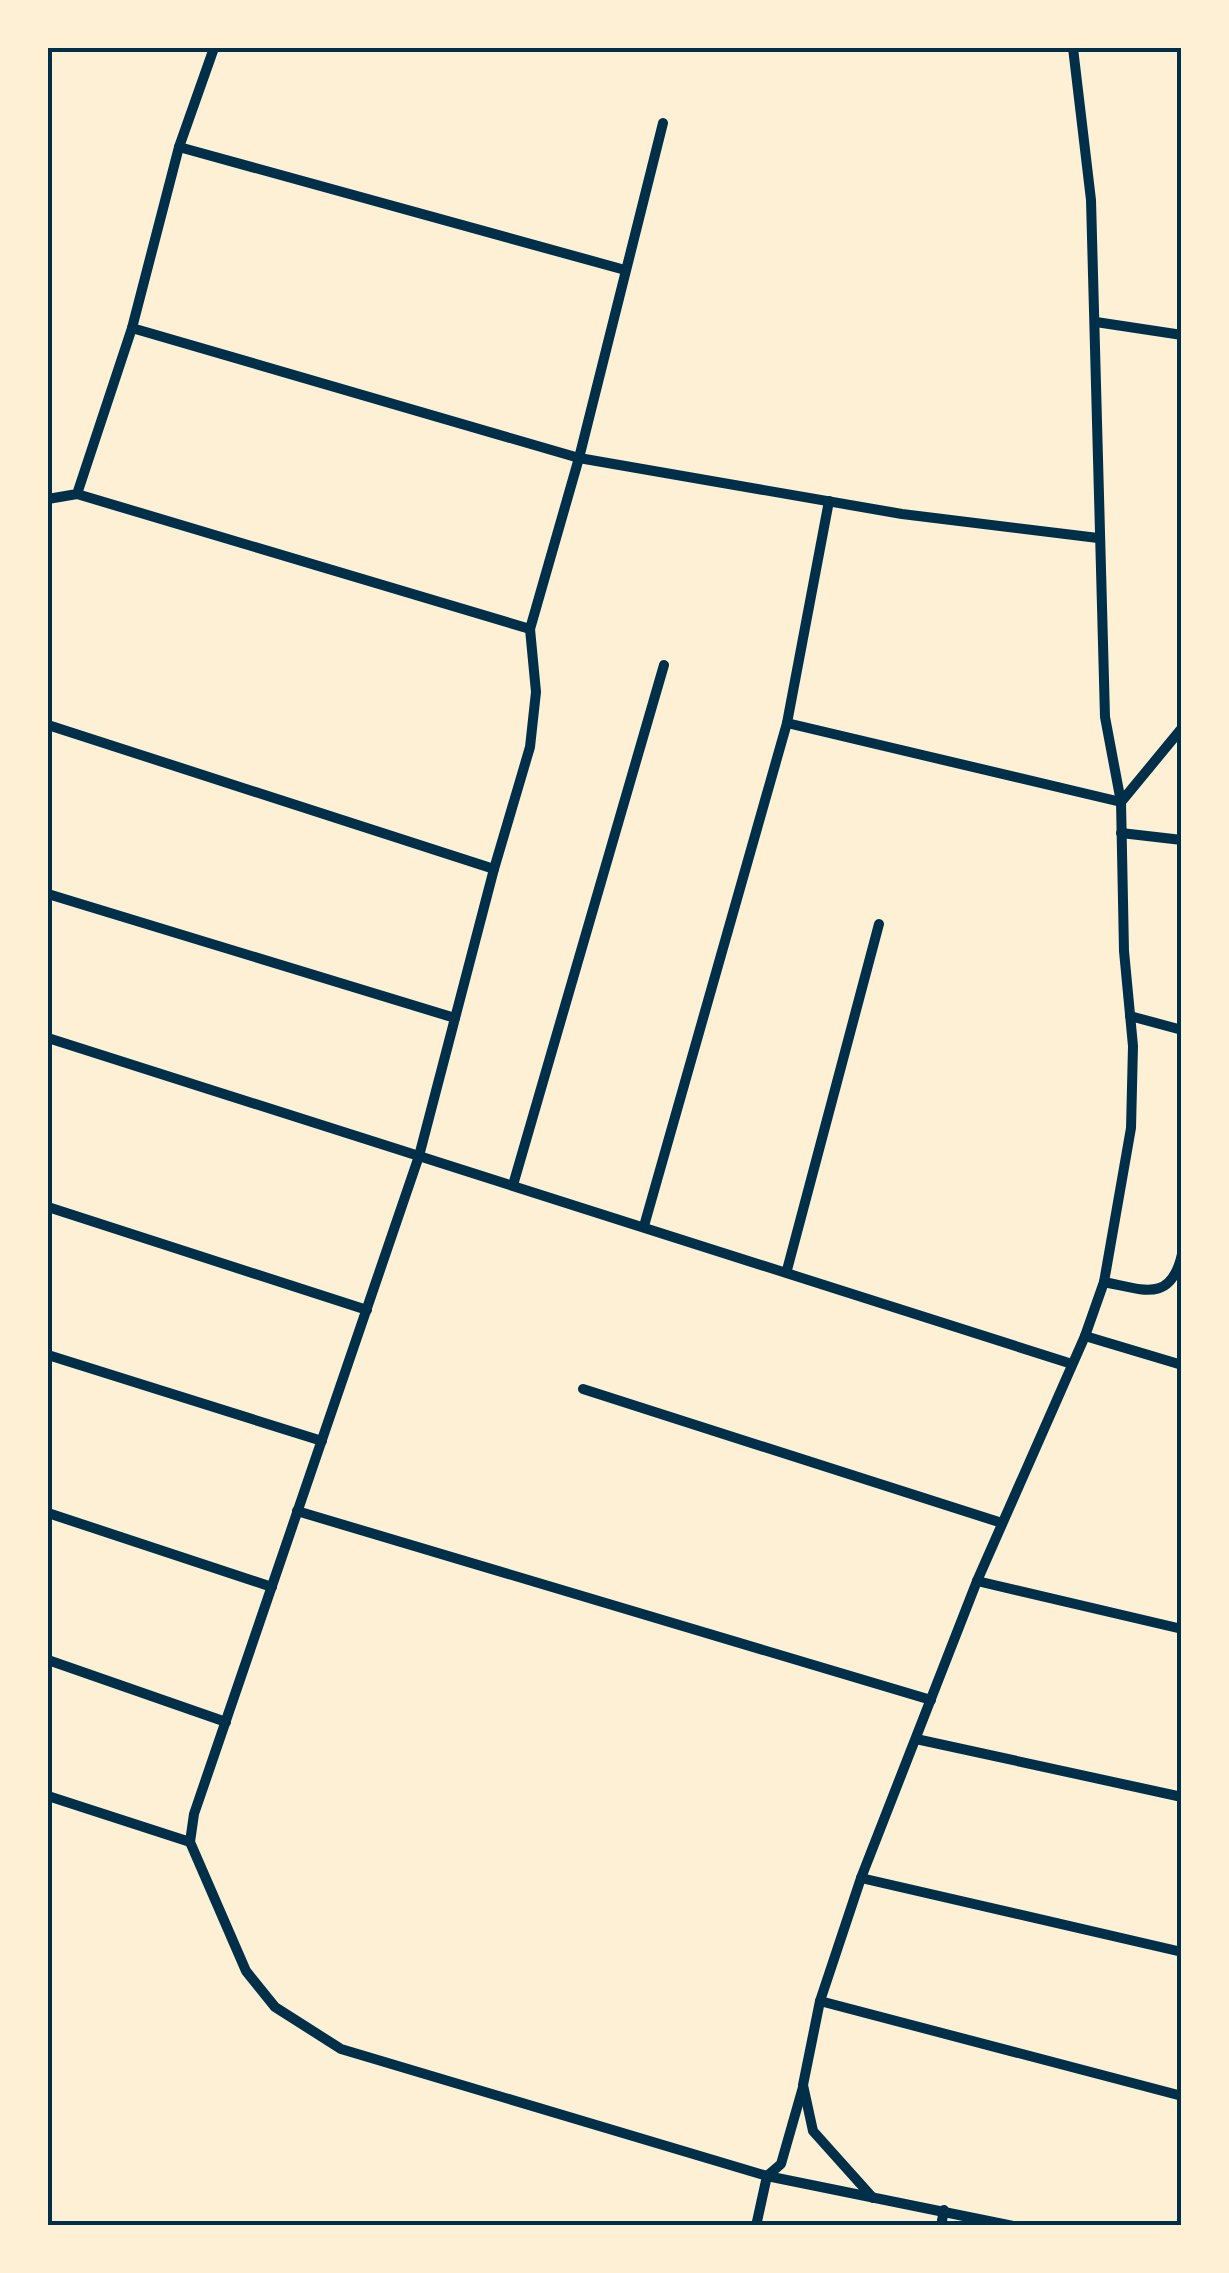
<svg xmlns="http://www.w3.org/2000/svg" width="1229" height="2273" font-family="Quicksand,sans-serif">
	<rect width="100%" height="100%" fill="#fdf0d5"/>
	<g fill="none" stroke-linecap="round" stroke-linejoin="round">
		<g stroke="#003049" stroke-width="10">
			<polyline points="179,147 625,270"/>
			<polyline points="1096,322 1182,335"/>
			<polyline points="132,328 579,458 902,514 1098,538"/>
			<polyline points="77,494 530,629 579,458 663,123"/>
			<polyline points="48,499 77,494 132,328 179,147 214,48"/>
			<polyline points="530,629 536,692 530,747 494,869 419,1156 194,1814 190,1842 246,1971 275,2007 341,2049 767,2176 1013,2226"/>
			<polyline points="787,723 1121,802 1182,728"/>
			<polyline points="48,725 494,869"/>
			<polyline points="1121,833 1182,840"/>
			<polyline points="48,894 455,1018"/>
			<polyline points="1130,1016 1182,1030"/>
			<polyline points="48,1038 1072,1364"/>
			<polyline points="513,1185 664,665"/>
			<polyline points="48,1207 367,1310"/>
			<polyline points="644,1226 787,723 829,501"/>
			<polyline points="787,1270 879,924"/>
			<path d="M1104,1282C1144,1290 1171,1303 1182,1254"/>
			<polyline points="1085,1336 1182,1365"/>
			<polyline points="48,1355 322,1441"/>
			<polyline points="583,1389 1002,1523"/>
			<polyline points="297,1511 931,1700"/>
			<polyline points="48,1513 272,1587"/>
			<polyline points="977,1581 1182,1629"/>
			<polyline points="48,1660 226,1722"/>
			<polyline points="916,1739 1182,1797"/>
			<polyline points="48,1796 190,1842"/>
			<polyline points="861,1878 1182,1952"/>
			<polyline points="820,2001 1182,2096"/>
			<polyline points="873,2198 813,2131 803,2085 820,2001 861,1878 977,1581 1085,1336 1104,1282 1131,1128 1133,1046 1124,951 1121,802 1105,717 1091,200 1073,48"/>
			<polyline points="756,2226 767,2176 781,2164 803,2087"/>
			<polyline points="941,2226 944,2210"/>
		</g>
	</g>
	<rect width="1229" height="2273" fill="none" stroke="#fdf0d5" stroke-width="100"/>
	<rect x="50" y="50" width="1129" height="2173" fill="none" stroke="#003049" stroke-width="4"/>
</svg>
